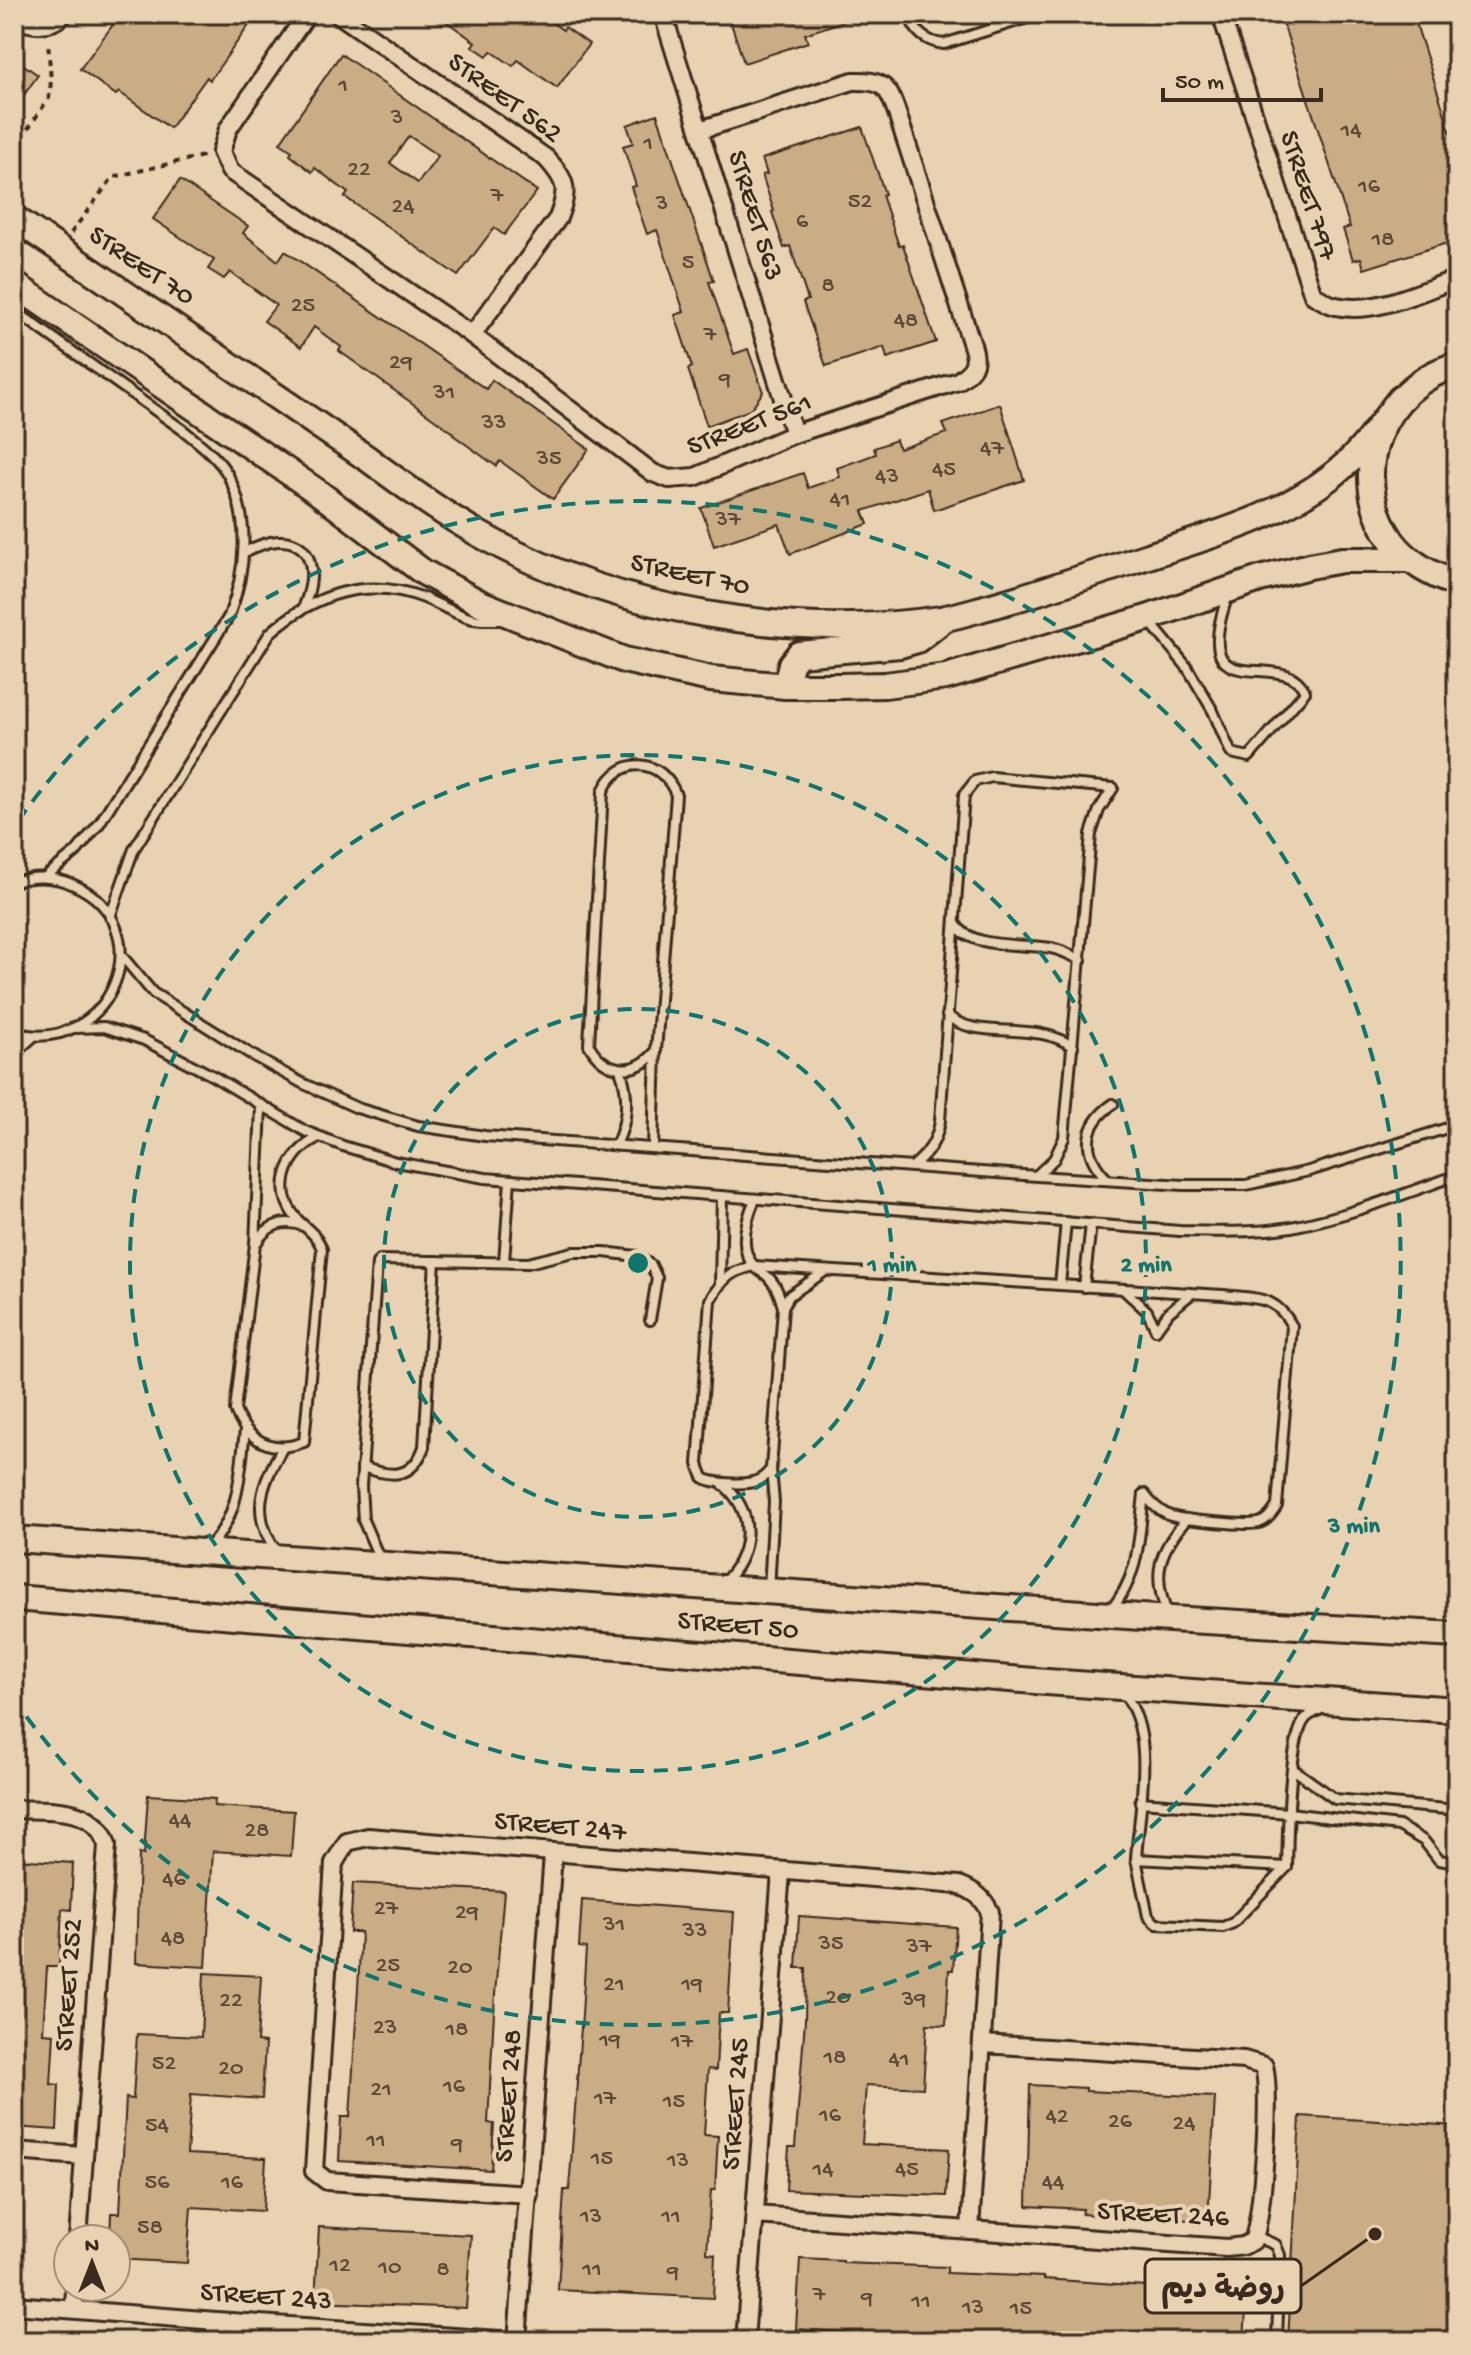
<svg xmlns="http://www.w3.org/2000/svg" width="1471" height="2355" font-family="'Gochi Hand','Playpen Sans Arabic',sans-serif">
	<rect width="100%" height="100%" fill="#e8d2b1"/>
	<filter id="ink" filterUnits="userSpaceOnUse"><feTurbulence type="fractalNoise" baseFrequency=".0125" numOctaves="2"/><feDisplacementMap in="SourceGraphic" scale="16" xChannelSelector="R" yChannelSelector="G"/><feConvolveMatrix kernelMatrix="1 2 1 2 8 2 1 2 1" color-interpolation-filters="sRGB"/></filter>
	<g filter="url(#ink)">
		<g fill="#caac85" stroke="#3b2a1e" stroke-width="2" fill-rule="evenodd">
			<polygon points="121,14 257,14 210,80 207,77 170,128 119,92 116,95 80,69"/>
			<polygon points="436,14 540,14 563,30 565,27 589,44 557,88 518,60 513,66 491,51 487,56 472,46 475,42"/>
			<polygon points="728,14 855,14 856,17 805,34 808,42 744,63"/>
			<polygon points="1280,14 1413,14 1457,153 1457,240 1364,269 1361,258 1353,260 1343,229 1350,227"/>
			<path d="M341,54L537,191L504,235L494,228L458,276L345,197L348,193L315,168L312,172L290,155L292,151L280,143ZM409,136L438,156L418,183L390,163Z"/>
			<polygon points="14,58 38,75 14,109"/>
			<polygon points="657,114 714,281 709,282 734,354 748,349 763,392 750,410 707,426 688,369 692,367 675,315 684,312 657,230 647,234 631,187 636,186 623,146 633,143 627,125"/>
			<polygon points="862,127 885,194 882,195 899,246 903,245 936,342 887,358 884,347 826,366 803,302 808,300 790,246 784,248 772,212 774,211 762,175 767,174 762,159"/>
			<polygon points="180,180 248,226 243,233 278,261 285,251 486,389 492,380 589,449 553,499 500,461 496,466 453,435 454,433 339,351 341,347 314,327 301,347 264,321 276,305 230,272 224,279 208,269 214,260 153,219"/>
			<polygon points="1000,404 1024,480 934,510 928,489 863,511 868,524 790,554 779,524 714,546 701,508 803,473 808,488 840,477 837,468 876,454 874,448 896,440 899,449 947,433 943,424"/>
			<polygon points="148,1795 215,1799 214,1806 294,1811 291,1856 213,1851 206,1967 136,1963 139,1854 144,1855"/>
			<polygon points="14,1859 73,1863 71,1910 62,1909 59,1967 47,1967 43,2033 54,2034 51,2084 59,2085 57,2130 14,2127"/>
			<polygon points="353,1883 504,1891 495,1994 488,2123 494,2124 491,2170 339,2161 341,2117 350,2117 358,1988 361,1932 350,1932"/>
			<polygon points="582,1900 734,1912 728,2013 719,2013 716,2070 708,2069 704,2135 718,2136 715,2190 711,2190 707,2253 715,2254 713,2298 558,2290 564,2190 569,2190 582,2014 586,1948 579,1947"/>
			<polygon points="799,1916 956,1927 953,1970 949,1970 946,2025 927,2024 923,2088 866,2085 862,2144 949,2149 946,2196 786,2190 789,2147 795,2147 805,2020 806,1968 796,1968"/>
			<polygon points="204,1973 261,1976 257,2042 265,2043 262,2099 191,2094 187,2154 266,2158 263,2211 191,2207 187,2263 116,2259 116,2239 110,2239 111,2213 120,2213 126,2098 133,2099 137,2034 201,2037"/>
			<polygon points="1030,2085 1086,2088 1086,2091 1215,2097 1208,2221 1082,2214 1083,2209 1027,2206"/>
			<polygon points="1300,2116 1457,2126 1457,2341 1288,2341"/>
			<polygon points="319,2227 471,2235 466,2308 315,2302"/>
			<polygon points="800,2259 843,2261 843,2263 947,2267 947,2273 1044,2277 1044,2279 1247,2293 1244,2341 968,2341 796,2329"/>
		</g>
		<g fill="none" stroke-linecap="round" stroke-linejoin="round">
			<defs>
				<g id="lane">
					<path d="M909,14C914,32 926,42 944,44L1040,14"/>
					<path d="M14,310L183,430C199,443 218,457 228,475C251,520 246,571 229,616L99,824L76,852L45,877"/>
					<path d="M244,553C295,523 326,552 304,606"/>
					<path d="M1150,622L1187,667L1213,711L1231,753L1249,757L1305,692C1285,643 1186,714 1228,595"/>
					<path d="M14,882C35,875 54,876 74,885C164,925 112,1059 14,1032"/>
					<path d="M110,917L134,849L270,633C314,594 367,576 424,598C439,604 453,613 469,618C478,621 490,620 500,620"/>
					<path d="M955,923C970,950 1023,943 1051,948C1062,950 1071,955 1081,960"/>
					<polyline points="121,955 153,993 257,1058 302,1083 357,1108 418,1126 485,1136 1037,1176 1184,1185 1246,1185 1309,1171 1457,1125"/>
					<path d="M947,1015C976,1042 1036,1019 1073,1047"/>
					<path d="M76,1028L104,1027L144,1040L213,1076L305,1131L343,1146L396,1162L485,1178L1180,1231C1217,1232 1254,1233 1291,1227C1345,1217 1405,1194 1457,1175"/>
					<polyline points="14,1054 34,1036"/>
					<path d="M261,1107L255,1244L235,1410C247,1441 273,1454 304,1442L322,1249C317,1235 308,1230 298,1220C271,1190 287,1153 319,1137"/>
					<path d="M616,1145C628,1120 630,1096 620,1069"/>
					<path d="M653,1148L656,1051L676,795C662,758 620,754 603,791L589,1045C605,1073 635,1077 656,1051"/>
					<path d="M912,1167C928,1154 937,1141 940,1121L964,795L975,781L992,777L1113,788"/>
					<polyline points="1037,1175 1054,1159 1064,1138 1091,834 1099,810 1113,788"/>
					<path d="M1107,1179C1081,1153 1083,1125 1113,1104"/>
					<path d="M755,1199C747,1218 737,1248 754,1266C758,1271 765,1273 769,1278C777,1286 780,1297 783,1307L771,1469L774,1502L769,1590"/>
					<path d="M257,1242C267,1225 284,1219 303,1226"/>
					<polyline points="504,1262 510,1180"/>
					<polyline points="720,1283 722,1196"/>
					<polyline points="1060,1285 1066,1222"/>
					<polyline points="1084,1287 1091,1224"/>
					<polyline points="1124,1290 1147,1311 1156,1330"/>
					<polyline points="783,1307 789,1296 824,1272"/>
					<polyline points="1156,1330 1169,1312 1191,1294"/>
					<path d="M362,1467C391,1477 412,1480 424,1447L435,1261"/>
					<path d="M771,1469C767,1474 763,1479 756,1481C747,1485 710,1484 703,1477C702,1475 699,1467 698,1464L710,1300C723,1278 729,1272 754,1266L1223,1295C1255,1299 1275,1294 1292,1326L1277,1506C1272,1513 1268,1520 1259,1523C1246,1526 1181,1520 1168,1515C1158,1510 1150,1502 1144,1494"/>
					<path d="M721,1483C757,1511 753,1555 722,1584"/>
					<path d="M208,1548C240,1516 240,1473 245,1430"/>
					<path d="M277,1552C249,1513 262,1484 283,1447"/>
					<polyline points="381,1562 363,1520 361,1486 377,1263 380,1260 528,1263 573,1252 604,1252 636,1256 651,1265 657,1278 650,1320"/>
					<path d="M1110,1610C1140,1578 1139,1535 1144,1494"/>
					<path d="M1168,1615C1151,1575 1159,1550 1187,1519"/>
					<path d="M1123,1693C1157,1733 1139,1809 1136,1859L1287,1867"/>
					<polyline points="1293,1769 1335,1799 1457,1810"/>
					<polyline points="1140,1802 1289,1813 1399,1826 1424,1841 1439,1860 1457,1863"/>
					<path d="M1136,1859L1148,1916L1156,1924L1223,1927L1233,1923L1287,1867C1288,1838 1288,1737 1306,1718C1310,1714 1318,1711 1323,1708"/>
					<polyline points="1255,2236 1276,2245 1280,2255 1277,2341"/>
				</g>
				<g id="street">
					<path d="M307,14L228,129L221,152L230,171L472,335L653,473L669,479L695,477L794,434L958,381C972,371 978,365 973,348L897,113C888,86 883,80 853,81L700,130"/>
					<path d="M338,14L546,158C567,181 569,189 558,218L472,335"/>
					<polyline points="663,14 794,434"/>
					<path d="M1221,14L1313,295C1321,299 1328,305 1336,306C1375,315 1420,291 1457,279"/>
					<path d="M14,17C30,26 50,28 64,14"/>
					<path d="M14,1809C49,1811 95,1804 107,1845L78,2239"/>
					<polyline points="14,2151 83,2156"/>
					<path d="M529,2194L327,2181L314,2171L334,1863L347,1842L368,1837L959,1885C974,1891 983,1897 990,1912L970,2230"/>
					<path d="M755,2215L1227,2248L1243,2246L1253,2241C1263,2214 1271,2094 1264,2066L1244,2060L983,2044"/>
					<polyline points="14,2305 216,2321 514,2341"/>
					<polyline points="74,2308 75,2287"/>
					<polyline points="214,2341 216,2321"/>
					<polyline points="517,2341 553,1854"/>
					<polyline points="745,2341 781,1872"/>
				</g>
				<g id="secondary">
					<path d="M14,218L368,459C404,486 440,512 479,534C614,611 788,641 941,619C957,616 973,611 988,607C1035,594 1081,578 1127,563C1201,538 1287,518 1346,464C1367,446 1383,420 1400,399"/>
					<polyline points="14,284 319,493 423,572 480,603 624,660 711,679 786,686 839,686 885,685 946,677 1147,618 1260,579 1309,566 1342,560 1410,560"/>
					<path d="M1457,365C1381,386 1345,474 1392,541C1408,563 1432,575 1457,584"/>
					<polyline points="786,686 791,664 799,654 900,645 917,640 943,620"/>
					<polyline points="14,1539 1170,1619 1457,1635"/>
					<polyline points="14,1598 1047,1682 1457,1710"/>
				</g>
			</defs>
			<use href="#lane" stroke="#3b2a1e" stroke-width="14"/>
			<use href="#street" stroke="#3b2a1e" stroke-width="22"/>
			<use href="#secondary" stroke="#3b2a1e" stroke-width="30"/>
			<g stroke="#3b2a1e" stroke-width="4" stroke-dasharray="6 6" stroke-linecap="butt">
				<polyline points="14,149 49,98 51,81 48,42"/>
				<polyline points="71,233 113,177 203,156"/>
			</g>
			<use href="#lane" stroke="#e8d2b1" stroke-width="8"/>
			<use href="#street" stroke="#e8d2b1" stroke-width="16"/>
			<use href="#secondary" stroke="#e8d2b1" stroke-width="24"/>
		</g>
	</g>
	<g fill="none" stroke="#0f766e" stroke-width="4" stroke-dasharray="14 10">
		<circle cx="638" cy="1263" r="254"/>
		<circle cx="638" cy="1263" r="508"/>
		<path d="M18 821A762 762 0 1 1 18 1705"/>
	</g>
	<g text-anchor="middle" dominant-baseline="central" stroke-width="8" stroke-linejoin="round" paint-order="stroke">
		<g font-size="24" fill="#5f4a38">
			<text x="343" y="86">1</text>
			<text x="397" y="118">3</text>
			<text x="1351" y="131">14</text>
			<text x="648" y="144">1</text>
			<text x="359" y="170">22</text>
			<text x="1369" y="187">16</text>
			<text x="497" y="196">7</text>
			<text x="860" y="202">52</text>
			<text x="662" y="204">3</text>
			<text x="403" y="207">24</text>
			<text x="802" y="222">6</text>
			<text x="1383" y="240">18</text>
			<text x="688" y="263">5</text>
			<text x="828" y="286">8</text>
			<text x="303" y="306">25</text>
			<text x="906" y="321">48</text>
			<text x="710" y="335">7</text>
			<text x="401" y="363">29</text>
			<text x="725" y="380">9</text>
			<text x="444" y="393">31</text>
			<text x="494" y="423">33</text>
			<text x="992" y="449">47</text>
			<text x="549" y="459">35</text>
			<text x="944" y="470">45</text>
			<text x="887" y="477">43</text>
			<text x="840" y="500">41</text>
			<text x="728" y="520">37</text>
			<text x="180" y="1821">44</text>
			<text x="257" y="1831">28</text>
			<text x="174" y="1880">46</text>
			<text x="386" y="1909">27</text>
			<text x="467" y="1913">29</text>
			<text x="614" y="1925">31</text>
			<text x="695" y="1931">33</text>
			<text x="173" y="1939">48</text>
			<text x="831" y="1944">35</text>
			<text x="919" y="1947">37</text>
			<text x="388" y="1966">25</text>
			<text x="460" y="1968">20</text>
			<text x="614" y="1985">21</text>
			<text x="692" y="1985">19</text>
			<text x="838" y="1998">20</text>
			<text x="914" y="2000">39</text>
			<text x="231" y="2001">22</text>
			<text x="385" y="2028">23</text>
			<text x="457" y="2030">18</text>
			<text x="610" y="2041">19</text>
			<text x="682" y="2042">17</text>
			<text x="835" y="2058">18</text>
			<text x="899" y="2060">41</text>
			<text x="164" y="2064">52</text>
			<text x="231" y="2069">20</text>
			<text x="454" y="2087">16</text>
			<text x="381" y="2090">21</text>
			<text x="605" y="2099">17</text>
			<text x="674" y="2102">15</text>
			<text x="830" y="2116">16</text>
			<text x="1057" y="2117">42</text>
			<text x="1120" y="2122">26</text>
			<text x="1184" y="2124">24</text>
			<text x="157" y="2126">54</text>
			<text x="376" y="2141">11</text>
			<text x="457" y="2145">9</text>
			<text x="602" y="2159">15</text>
			<text x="678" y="2161">13</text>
			<text x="823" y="2170">14</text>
			<text x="907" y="2170">45</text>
			<text x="157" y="2183">56</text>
			<text x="232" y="2183">16</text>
			<text x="1053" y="2183">44</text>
			<text x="591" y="2217">13</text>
			<text x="671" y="2217">11</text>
			<text x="150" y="2228">58</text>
			<text x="340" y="2266">12</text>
			<text x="390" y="2268">10</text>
			<text x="443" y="2270">8</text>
			<text x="592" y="2270">11</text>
			<text x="673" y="2273">9</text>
			<text x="819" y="2295">7</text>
			<text x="867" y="2299">9</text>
			<text x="921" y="2302">11</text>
			<text x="973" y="2308">13</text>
			<text x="1021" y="2309">15</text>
		</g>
		<g font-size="28" fill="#3b2a1e" stroke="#e8d2b1">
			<text transform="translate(504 99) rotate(36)">STREET 562</text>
			<text transform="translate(1307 196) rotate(72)">STREET 797</text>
			<text transform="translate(754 216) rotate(73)">STREET 563</text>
			<text transform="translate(141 267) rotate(34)">STREET 70</text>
			<text transform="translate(750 426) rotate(-21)">STREET 561</text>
			<text transform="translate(690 576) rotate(12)">STREET 70</text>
			<text transform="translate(738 1627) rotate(5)">STREET 50</text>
			<text transform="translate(560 1828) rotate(5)">STREET 247</text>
			<text transform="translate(70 1985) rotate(-86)">STREET 252</text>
			<text transform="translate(510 2096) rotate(-86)">STREET 248</text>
			<text transform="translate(737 2104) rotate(-86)">STREET 245</text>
			<text transform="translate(1163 2216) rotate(3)">STREET 246</text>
			<text transform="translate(266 2298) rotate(4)">STREET 243</text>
		</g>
	</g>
	<circle cx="638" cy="1263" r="12" fill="#0f766e" stroke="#e8d2b1" stroke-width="4"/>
	<g font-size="24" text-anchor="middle" font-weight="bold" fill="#0f766e" stroke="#e8d2b1" stroke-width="8" stroke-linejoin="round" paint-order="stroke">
		<text x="892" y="1271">1 min</text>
		<text x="1146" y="1271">2 min</text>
		<text x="1354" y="1532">3 min</text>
	</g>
	<path fill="none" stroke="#3b2a1e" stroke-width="3" d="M1375 2234L1301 2286"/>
	<circle fill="#3b2a1e" stroke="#e8d2b1" stroke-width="3" cx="1375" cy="2234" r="8"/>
	<rect fill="#e8d2b1" stroke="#3b2a1e" stroke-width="3" x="1145" y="2259" width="156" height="54" rx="8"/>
	<g font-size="30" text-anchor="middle" font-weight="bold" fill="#3b2a1e">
		<text x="1223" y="2297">روضة ديم</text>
	</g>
	<rect width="1471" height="2355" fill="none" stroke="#e8d2b1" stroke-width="48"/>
	<rect x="24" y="24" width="1423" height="2307" fill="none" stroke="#3b2a1e" stroke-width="3" filter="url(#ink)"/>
	<g transform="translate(92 2263)"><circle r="38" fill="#e8d2b1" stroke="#a38f76" stroke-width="2"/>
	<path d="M0-6L14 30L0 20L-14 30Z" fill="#3b2a1e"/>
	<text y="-12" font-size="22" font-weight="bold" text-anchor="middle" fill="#3b2a1e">N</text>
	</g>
	<path d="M1163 88v12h158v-12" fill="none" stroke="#3b2a1e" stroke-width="4"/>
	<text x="1175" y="88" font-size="24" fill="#3b2a1e" stroke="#e8d2b1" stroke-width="6" paint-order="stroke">50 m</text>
</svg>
